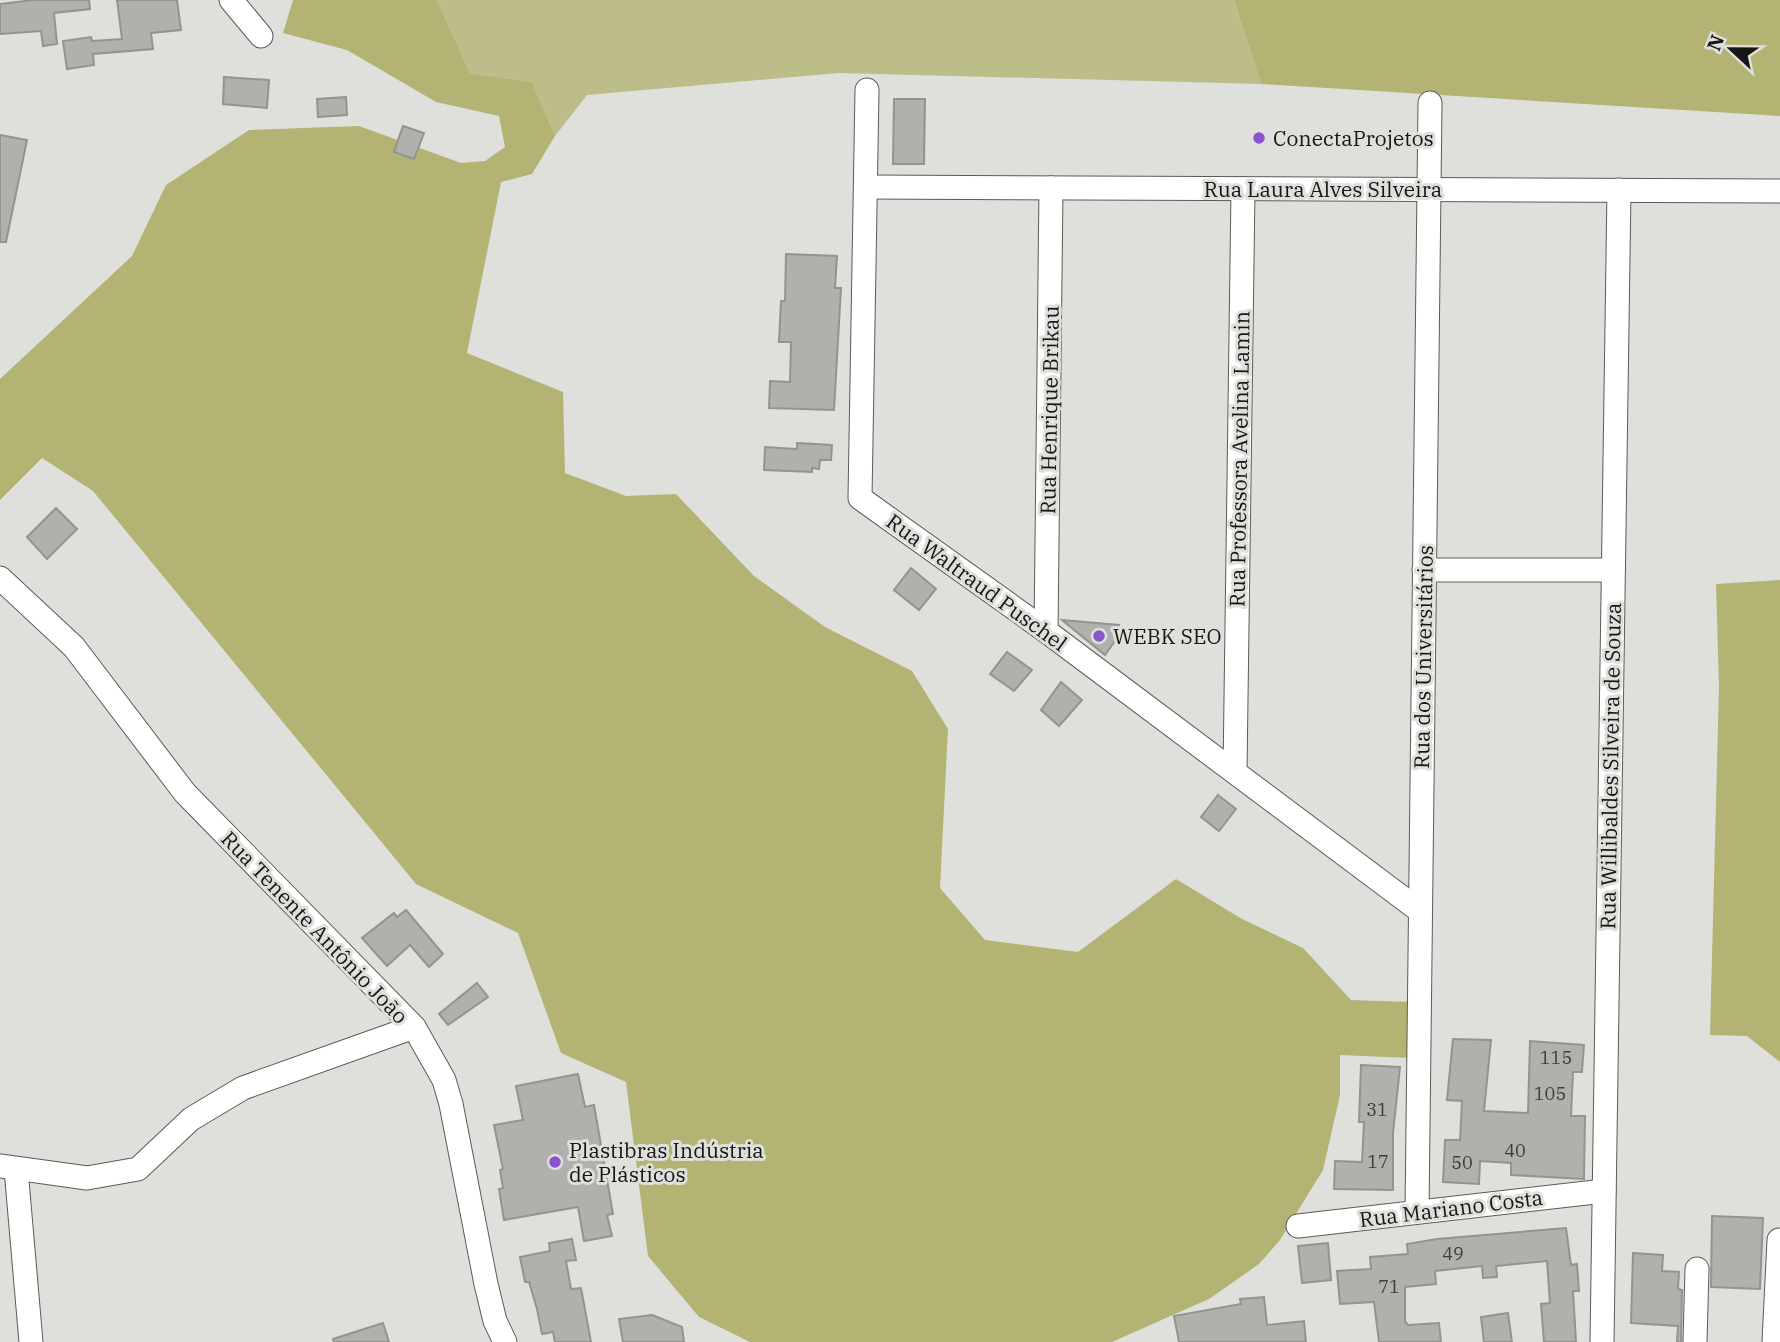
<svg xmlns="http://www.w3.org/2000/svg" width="1780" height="1342" font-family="'IBM Plex Serif',serif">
	<rect width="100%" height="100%" fill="#dfdfdc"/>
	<polygon fill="#bcbd88" points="437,0 1234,0 1261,84 839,73 587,95 555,136 532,82 470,73"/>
	<g fill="#b3b473">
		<polygon points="293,0 437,0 470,73 532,82 555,136 532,174 501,182 467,353 563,392 565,473 626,496 676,494 754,576 825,627 912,671 948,729 940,888 985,940 1078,952 1176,879 1242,919 1303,948 1351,1000 1413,1002 1411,1058 1340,1055 1340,1095 1323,1170 1280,1240 1259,1264 1209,1299 1112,1342 750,1342 699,1317 648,1256 626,1082 561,1053 518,933 416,884 93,491 42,458 0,500 0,379 132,256 166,185 249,130 359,126 461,163 485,161 505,147 499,116 436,102 347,50 283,33"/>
		<polygon points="1234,0 1780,0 1780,116 1261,84"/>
		<polygon points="1780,580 1780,1062 1747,1036 1710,1035 1719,687 1716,584"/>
	</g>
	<g fill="#b0b0ad" stroke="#939390" stroke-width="2">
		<polygon points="33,0 89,0 90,9 54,13 57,44 43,46 41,31 0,34 0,4"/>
		<polygon points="117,0 177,0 181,30 151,33 153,49 93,54 94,65 67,69 63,41 91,37 92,41 122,39"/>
		<polygon points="224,77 269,80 267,108 223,104"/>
		<polygon points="346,97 347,115 318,117 317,99"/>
		<polygon points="894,99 925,99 924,164 893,164"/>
		<polygon points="403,126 424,133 414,159 394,152"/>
		<polygon points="0,135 27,140 6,242 0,242"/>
		<polygon points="786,254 837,256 835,288 841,288 834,410 769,408 770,381 790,382 791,342 779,342 781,301 785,301"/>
		<polygon points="797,443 832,445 831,460 820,460 819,469 812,468 812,472 764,470 765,447 797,449"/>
		<polygon points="56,508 77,529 47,559 27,537"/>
		<polygon points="911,568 936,589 919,610 894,590"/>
		<polygon points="1062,620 1119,625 1117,638 1105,655"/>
		<polygon points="1007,652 1032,670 1014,691 990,674"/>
		<polygon points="1061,682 1082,700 1059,726 1041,710"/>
		<polygon points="1218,795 1236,809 1219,831 1201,817"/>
		<polygon points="406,910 443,954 429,967 410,945 387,966 362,938 394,913 397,917"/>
		<polygon points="477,983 488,997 448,1025 439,1014"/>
		<polygon points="1453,1039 1491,1040 1484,1111 1528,1113 1530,1041 1584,1045 1582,1072 1573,1072 1571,1116 1585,1116 1584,1179 1511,1175 1511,1163 1480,1161 1479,1184 1443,1182 1445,1140 1460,1140 1462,1101 1447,1100"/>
		<polygon points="1361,1065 1400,1067 1393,1133 1393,1190 1334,1189 1335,1161 1362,1162 1364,1122 1359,1122"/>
		<polygon points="578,1074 585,1107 594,1105 613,1214 607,1215 612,1236 584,1241 578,1207 504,1220 499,1189 503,1188 500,1170 503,1169 494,1125 523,1120 516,1086"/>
		<polygon points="1712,1216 1763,1218 1760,1289 1711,1287"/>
		<polygon points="1566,1228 1571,1265 1577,1264 1579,1291 1573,1291 1576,1342 1544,1342 1541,1304 1550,1303 1547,1261 1496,1266 1497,1277 1483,1278 1482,1266 1435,1271 1436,1284 1405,1287 1405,1321 1408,1325 1439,1323 1441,1342 1379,1342 1374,1302 1340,1304 1337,1271 1371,1269 1370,1257 1408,1254 1407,1244 1437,1239"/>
		<polygon points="572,1239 576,1260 566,1261 571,1289 581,1288 591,1342 555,1342 553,1332 542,1334 537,1309 529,1282 525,1282 520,1257 550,1251 549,1243"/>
		<polygon points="1328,1243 1331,1280 1302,1283 1298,1246"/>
		<polygon points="1633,1253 1663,1255 1662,1271 1679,1272 1678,1289 1682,1290 1681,1342 1677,1342 1678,1326 1631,1323"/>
		<polygon points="1264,1297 1267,1325 1304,1321 1306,1342 1179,1342 1174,1316 1241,1304 1240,1299"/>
		<polygon points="1508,1313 1512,1342 1484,1342 1481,1317"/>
		<polygon points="652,1315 682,1327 684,1342 623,1342 619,1319"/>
		<polygon points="383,1323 389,1342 334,1342 333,1339"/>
	</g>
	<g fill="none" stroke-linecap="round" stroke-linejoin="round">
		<defs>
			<g id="minor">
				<polyline points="231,0 261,36"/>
				<polyline points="867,90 860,498 1046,631 1420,911"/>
				<polyline points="866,187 1780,191"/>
				<polyline points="1424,570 1613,570"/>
				<polyline points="0,578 74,647 185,793 414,1027 444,1080 451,1104 486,1284 495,1321 505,1342"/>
				<polyline points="1046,631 1051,188"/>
				<polyline points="1235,772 1243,189"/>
				<polyline points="0,1166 87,1178 138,1169 191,1119 243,1088 414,1027"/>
				<polyline points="16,1169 31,1342"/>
				<polyline points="1417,1212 1430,103"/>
				<polyline points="1298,1226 1604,1191"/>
				<polyline points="1602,1342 1619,190"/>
				<polyline points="1695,1342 1697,1269"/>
				<polyline points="1774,1342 1779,1240"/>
			</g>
		</defs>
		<use href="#minor" stroke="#5a5a57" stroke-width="25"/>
		<use href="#minor" stroke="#fff" stroke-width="23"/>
	</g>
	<g fill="#8955ce" stroke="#dfdfdc" stroke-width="2.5">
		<circle cx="1259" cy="138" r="7"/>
		<circle cx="1099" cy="636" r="7"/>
		<circle cx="555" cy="1162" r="7"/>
	</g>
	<g text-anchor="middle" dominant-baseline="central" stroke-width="6" stroke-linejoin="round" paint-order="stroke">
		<g font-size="18" fill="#3c3c3b">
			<text x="1556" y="1057">115</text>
			<text x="1550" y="1093">105</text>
			<text x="1377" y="1109">31</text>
			<text x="1515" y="1150">40</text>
			<text x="1378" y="1161">17</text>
			<text x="1462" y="1162">50</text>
			<text x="1453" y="1253">49</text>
			<text x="1389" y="1286">71</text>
		</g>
		<g font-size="21" fill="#161615" stroke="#dfdfdc" text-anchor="start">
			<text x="1273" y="138">ConectaProjetos</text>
			<text x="1113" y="636">WEBK SEO</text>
			<text x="569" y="1150">Plastibras Indústria<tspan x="569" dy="24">de Plásticos</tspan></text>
		</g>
		<g font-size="21" fill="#161615" stroke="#dfdfdc">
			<text x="1323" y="189">Rua Laura Alves Silveira</text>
			<text transform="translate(1049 410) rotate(-89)">Rua Henrique Brikau</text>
			<text transform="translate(1239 459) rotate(-89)">Rua Professora Avelina Lamin</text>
			<text transform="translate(977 582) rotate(36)">Rua Waltraud Puschel</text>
			<text transform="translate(1423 657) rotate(-89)">Rua dos Universitários</text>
			<text transform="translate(1610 766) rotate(-89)">Rua Willibaldes Silveira de Souza</text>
			<text transform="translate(315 927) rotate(46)">Rua Tenente Antônio João</text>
			<text transform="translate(1451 1208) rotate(-7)">Rua Mariano Costa</text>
		</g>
	</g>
	<g transform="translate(1731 49) rotate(292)" stroke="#dfdfdc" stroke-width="5" paint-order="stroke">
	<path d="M0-5L12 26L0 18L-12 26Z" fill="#161615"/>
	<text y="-10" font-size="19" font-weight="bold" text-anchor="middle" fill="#161615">N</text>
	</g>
</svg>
